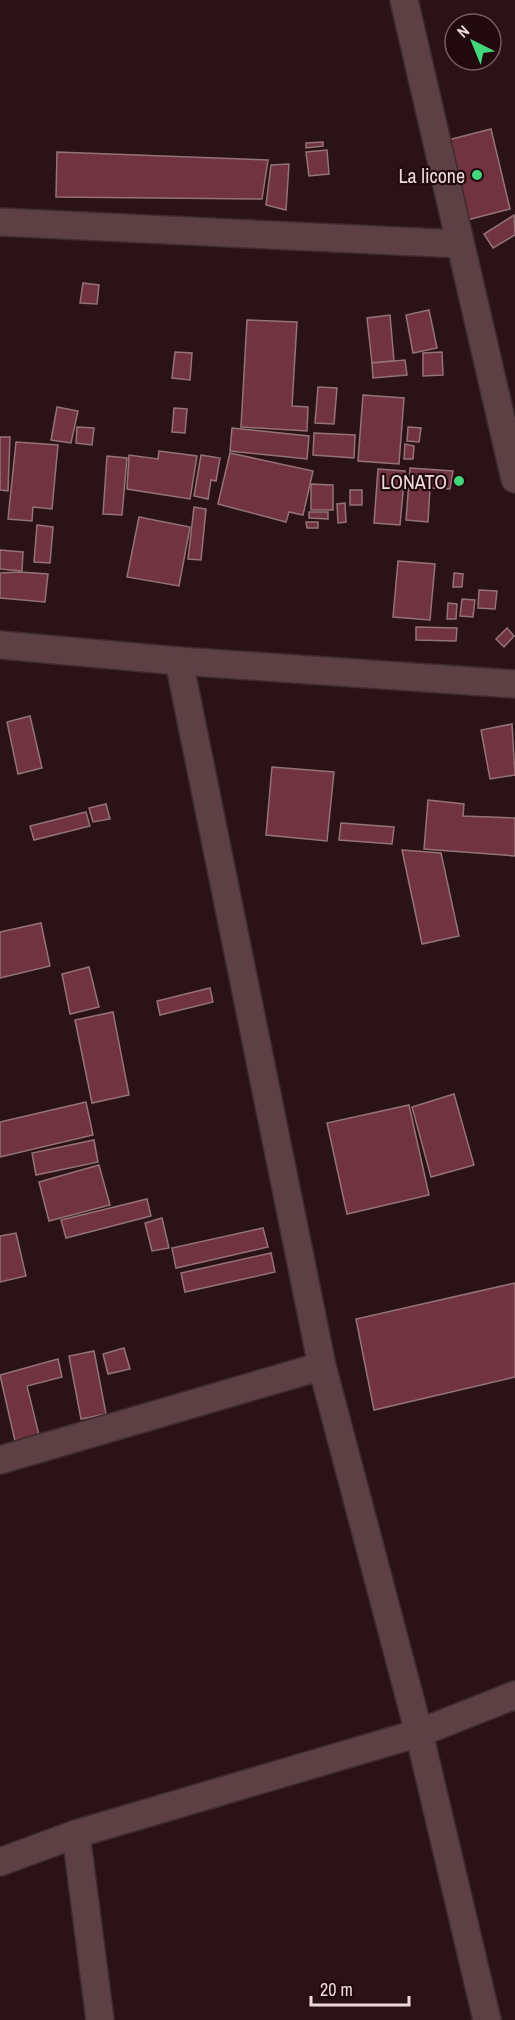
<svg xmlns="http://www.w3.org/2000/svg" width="515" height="2020" font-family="'Archivo Narrow',sans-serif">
	<rect width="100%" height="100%" fill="#2b1217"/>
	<g fill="#70333f" stroke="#947377" stroke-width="1.5">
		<polygon points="491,129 510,209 463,221 444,141"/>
		<polygon points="323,142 323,146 306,148 306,143"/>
		<polygon points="327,150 329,174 309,176 306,152"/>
		<polygon points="57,152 268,160 262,199 56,197"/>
		<polygon points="289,164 286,210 266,205 271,165"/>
		<polygon points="514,215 515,235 493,248 484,234"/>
		<polygon points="83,283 99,285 97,304 80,303"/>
		<polygon points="429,310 437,348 413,353 406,315"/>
		<polygon points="390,315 394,361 372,363 367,318"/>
		<polygon points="247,320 297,322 292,406 308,407 307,431 241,427"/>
		<polygon points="175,352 192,353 190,380 172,378"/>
		<polygon points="442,352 443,375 423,376 423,353"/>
		<polygon points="405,360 407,375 373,378 372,363"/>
		<polygon points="318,387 337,388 334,424 315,423"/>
		<polygon points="363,395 404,398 399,464 358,461"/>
		<polygon points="57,407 78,411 71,443 51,440"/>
		<polygon points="174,408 187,409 185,433 172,432"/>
		<polygon points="77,427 94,428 92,445 76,443"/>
		<polygon points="408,427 421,428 419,442 407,441"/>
		<polygon points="232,428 309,436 307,459 230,451"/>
		<polygon points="314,433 355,435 354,458 313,455"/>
		<polygon points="0,437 10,437 8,491 0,490"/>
		<polygon points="16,442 58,445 52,509 33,507 32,521 8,519"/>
		<polygon points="405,444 414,446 413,459 404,459"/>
		<polygon points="159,451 197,456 190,499 127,489 129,455 158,459"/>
		<polygon points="230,453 313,471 303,515 289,512 286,522 218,504"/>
		<polygon points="201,455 220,458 216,481 211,480 208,499 194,496"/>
		<polygon points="107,456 127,458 122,515 103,514"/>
		<polygon points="410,468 453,471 450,489 430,488 428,522 406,520"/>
		<polygon points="378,469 405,471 400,525 374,523"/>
		<polygon points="311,484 333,485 333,510 311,510"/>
		<rect x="350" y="490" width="12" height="15"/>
		<polygon points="345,503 346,522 338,523 337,504"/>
		<polygon points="194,507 206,509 201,560 188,559"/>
		<polygon points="309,512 328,512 328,519 309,518"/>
		<polygon points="139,517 190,527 179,586 127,577"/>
		<polygon points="306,522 318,522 318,528 307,528"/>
		<polygon points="37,525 53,527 50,563 34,562"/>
		<polygon points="0,550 23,552 22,571 0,569"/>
		<polygon points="398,561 435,564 430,620 393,617"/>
		<polygon points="20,572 48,574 45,602 0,598 0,573"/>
		<polygon points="454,573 463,574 462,587 453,587"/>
		<polygon points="479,590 497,591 495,609 478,608"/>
		<polygon points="462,599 475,600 473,617 460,616"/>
		<polygon points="448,603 457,604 456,619 447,619"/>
		<polygon points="416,627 457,628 456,641 416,640"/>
		<polygon points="507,628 514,636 504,647 496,639"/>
		<polygon points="30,716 42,768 18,774 7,722"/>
		<polygon points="512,724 515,775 490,779 481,730"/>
		<polygon points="272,767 334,772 327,841 266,835"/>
		<polygon points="428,800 464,804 463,816 515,818 515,856 424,849"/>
		<polygon points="106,804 110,819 93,822 89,808"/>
		<polygon points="86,812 90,826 34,840 30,826"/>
		<polygon points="341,823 394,827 392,844 339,840"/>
		<polygon points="402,850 441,853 459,936 422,944"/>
		<polygon points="41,923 50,966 0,978 0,932"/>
		<polygon points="89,967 99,1007 70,1014 62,974"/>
		<polygon points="210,988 213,1002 160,1015 157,1001"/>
		<polygon points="113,1012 129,1095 92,1103 75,1020"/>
		<polygon points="454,1094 474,1165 431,1177 412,1107"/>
		<polygon points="86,1102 93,1135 0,1157 0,1122"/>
		<polygon points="409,1105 429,1195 347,1214 327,1123"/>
		<polygon points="94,1140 98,1162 36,1175 32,1153"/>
		<polygon points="99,1165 110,1205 49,1221 39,1182"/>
		<polygon points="147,1199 151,1216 66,1238 61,1220"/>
		<polygon points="162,1218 169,1248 152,1251 145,1223"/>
		<polygon points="263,1228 268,1247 176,1268 172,1248"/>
		<polygon points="16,1233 26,1276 0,1282 0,1236"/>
		<polygon points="271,1253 275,1272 185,1292 181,1273"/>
		<polygon points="515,1283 515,1377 374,1410 356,1319"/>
		<polygon points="124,1348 130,1369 108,1374 103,1354"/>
		<polygon points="94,1351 106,1414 81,1419 69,1356"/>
		<polygon points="58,1359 62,1377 27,1386 39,1435 15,1441 0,1375"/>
	</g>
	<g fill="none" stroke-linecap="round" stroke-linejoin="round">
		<defs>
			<g id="street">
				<polyline points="404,0 515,479"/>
				<polyline points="0,222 460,244"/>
				<polyline points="0,645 179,661 515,684"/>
				<polyline points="179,661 322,1366 419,1733 487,2020"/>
				<polyline points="0,1460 322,1366"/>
				<polyline points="76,1834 100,2020"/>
				<polyline points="0,1862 76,1834 419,1733 515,1695"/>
			</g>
		</defs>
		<use href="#street" stroke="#3e2c2f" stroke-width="30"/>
		<use href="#street" stroke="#5d4044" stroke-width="27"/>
	</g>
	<g fill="#42d77c" stroke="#21090e" stroke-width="2">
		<circle cx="477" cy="175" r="6"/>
		<circle cx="459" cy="481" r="6"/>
	</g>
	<g text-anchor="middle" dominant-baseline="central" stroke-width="4.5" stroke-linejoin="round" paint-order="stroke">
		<g font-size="20" fill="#eddadc" stroke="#21090e" text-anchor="end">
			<text x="465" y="175">La licone</text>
			<text x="447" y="481">LONATO</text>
		</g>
	</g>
	<g transform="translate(473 42) rotate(317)"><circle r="28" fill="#21090e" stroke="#735d60" stroke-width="1.5"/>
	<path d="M0-4.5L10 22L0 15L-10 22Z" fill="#42d77c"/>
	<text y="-9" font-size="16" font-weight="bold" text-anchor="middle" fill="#eddadc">N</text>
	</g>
	<path d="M311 1996v9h98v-9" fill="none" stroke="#eddadc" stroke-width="3"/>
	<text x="320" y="1996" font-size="18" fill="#eddadc" stroke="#21090e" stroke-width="4.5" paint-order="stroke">20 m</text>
</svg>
